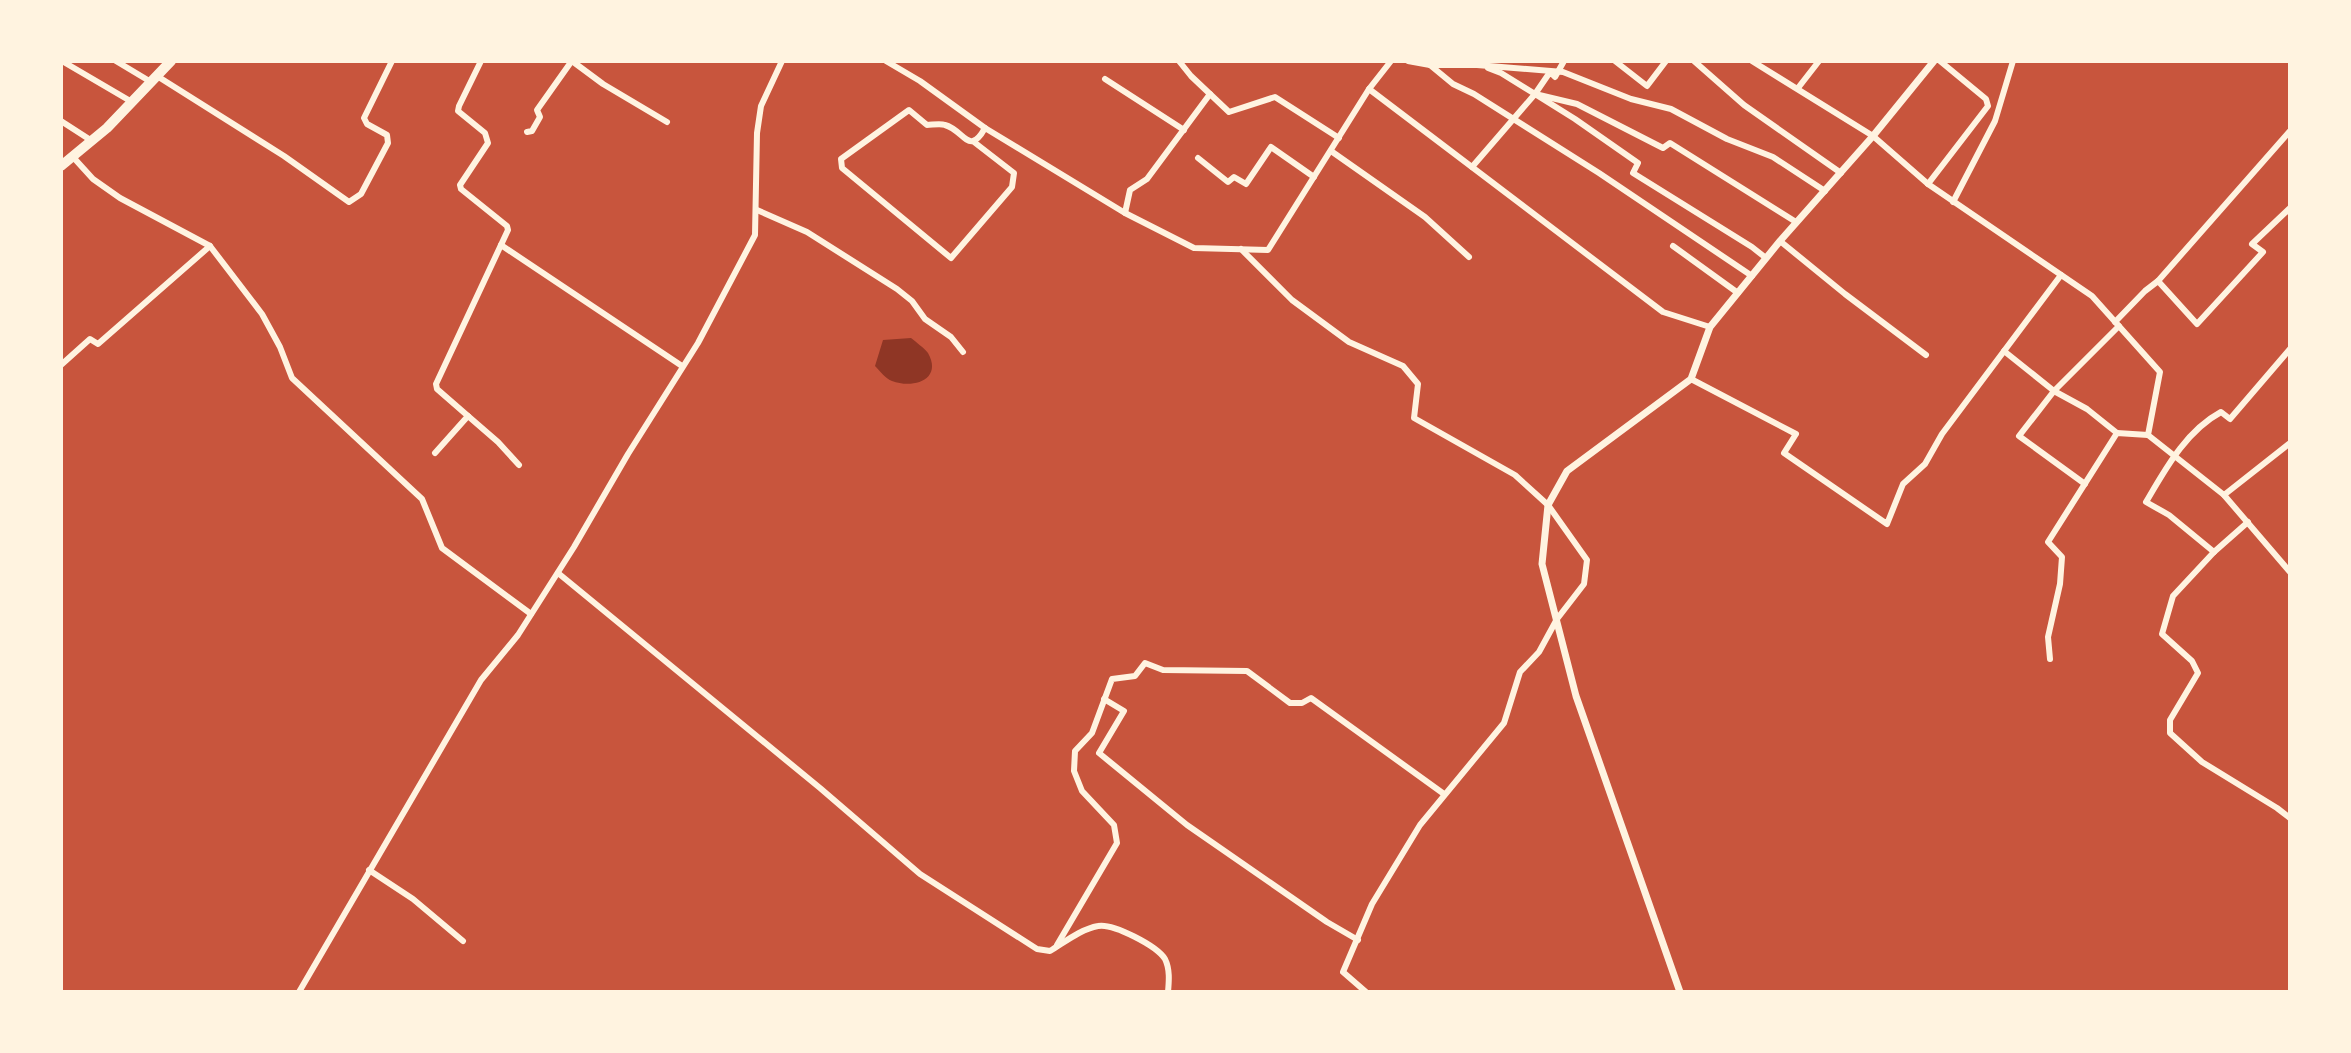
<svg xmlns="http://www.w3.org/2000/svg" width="2351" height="1053" font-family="Spectral,serif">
	<rect width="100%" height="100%" fill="#c8553d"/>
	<path fill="#8f3625" d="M911,338C916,342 924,348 928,353C943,380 913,389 892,381C886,379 880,371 875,366L883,340Z"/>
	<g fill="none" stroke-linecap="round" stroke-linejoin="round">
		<g stroke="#fff3e0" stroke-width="6">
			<polyline points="62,61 132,102"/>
			<polyline points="116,61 151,82"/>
			<polyline points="572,61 603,84 667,122"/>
			<polyline points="886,61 920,81 985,128 1125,213 1194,248 1268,250 1369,89 1391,61"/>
			<polyline points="1179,61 1191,76 1229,112 1275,97 1339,138"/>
			<polyline points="1408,61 1430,65 1477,65 1563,72 1631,99 1671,109 1727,139 1773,157 1825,191"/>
			<polyline points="1615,61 1647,86 1666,61"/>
			<polyline points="1694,61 1744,105 1841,173"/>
			<polyline points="1752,61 1873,136 1928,184"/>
			<polyline points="1940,61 1986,99 1988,106 1928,184 2092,296 2160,372 2148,435 2224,495 2290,572"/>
			<polyline points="1430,65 1453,84 1474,94 1599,173 1752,276"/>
			<polyline points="1488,68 1501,73 1535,94 1577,104 1663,148 1670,143 1796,222"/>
			<polyline points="157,76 284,156 349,202 361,194 388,143 387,135 367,124 364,118 392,61"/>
			<polyline points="1105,79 1184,130"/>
			<polyline points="1798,88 1819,61"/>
			<polyline points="1369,89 1663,312 1710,327"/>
			<polyline points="1535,94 1548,75 1551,73 1555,77 1564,61"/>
			<polyline points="61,121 92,141"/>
			<polyline points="527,132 532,131 540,117 537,110 571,62"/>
			<path d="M974,142L1014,173L1012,187L951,258L842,168L841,159L909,110L927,125C932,125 940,123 945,125C964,130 969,157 985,128"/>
			<polyline points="1331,151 1425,217 1469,257"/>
			<polyline points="73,157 93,179 120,198 210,246 262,314 280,347 292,378 422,499 442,548 531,614"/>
			<polyline points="1198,158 1228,182 1234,177 1246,184 1271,147 1314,177"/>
			<polyline points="1472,167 1535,94 1575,119 1638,163 1633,173 1752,247 1766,258"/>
			<polyline points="1953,202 1995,121 2013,61"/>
			<polyline points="757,210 807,232 897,289 912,301 925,319 951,337 963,352"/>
			<polyline points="1125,213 1130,190 1147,179 1210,94"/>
			<polyline points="1780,241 1845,294 1926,355"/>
			<polyline points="501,245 682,366"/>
			<polyline points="1673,246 1738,293"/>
			<polyline points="1241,249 1292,300 1349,342 1403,366 1418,384 1414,418 1515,475 1548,505 1587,560 1584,584 1557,619 1539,652 1520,672 1504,723 1420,825 1372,904 1343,972 1366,992"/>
			<polyline points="2158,281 2290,131"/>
			<polyline points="2115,322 2145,291 2158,281 2197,324 2263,252 2252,244 2290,208"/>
			<polyline points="2004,351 2054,391 2019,436 2085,484"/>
			<polyline points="61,365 90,339 98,344 210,246"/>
			<polyline points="1691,379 1796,434 1784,453 1887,524 1903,484 1925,464 1942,434 2061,275"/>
			<polyline points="468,416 498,442 519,465"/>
			<polyline points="2117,433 2087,409 2054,391 2119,326"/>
			<polyline points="435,453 468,416 437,389 436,384 508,230 507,226 461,189 460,185 488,143 485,133 458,111 459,106 481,61"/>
			<polyline points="2224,495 2290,443"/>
			<polyline points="2248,522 2214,552 2173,596 2162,634 2192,661 2198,673 2170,720 2170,733 2202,762 2277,808 2290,818"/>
			<path d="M2214,552L2169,515L2146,502C2166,468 2186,431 2221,412L2230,419L2290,349"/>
			<path d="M558,573L820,788L920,874L1037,949L1050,951C1065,942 1081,929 1098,926C1113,923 1157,946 1165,959C1170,969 1169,981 1168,992"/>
			<polyline points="2050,659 2048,637 2060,584 2062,557 2048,542 2117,433 2148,435"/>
			<polyline points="1104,699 1124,711 1099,753 1187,825 1327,922 1358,940"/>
			<polyline points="369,870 413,899 463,941"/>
			<polyline points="1057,945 1117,843 1114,825 1082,791 1074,771 1075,751 1092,733 1112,679 1135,676 1145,663 1163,670 1247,671 1290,703 1302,703 1311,698 1444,794"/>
			<polyline points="299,992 481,680 518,635 574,547 628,454 698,343 755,235 757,133 761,106 782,61"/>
		</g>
		<polyline stroke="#fff3e0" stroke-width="7" points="1680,992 1576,696 1542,564 1548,505 1567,471 1691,379 1710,327 1780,241 1873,136 1934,61"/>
		<polyline stroke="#fff3e0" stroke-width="10" points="61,166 107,128 171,61"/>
	</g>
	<rect width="2351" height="1053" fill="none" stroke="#fff3e0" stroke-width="126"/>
</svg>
